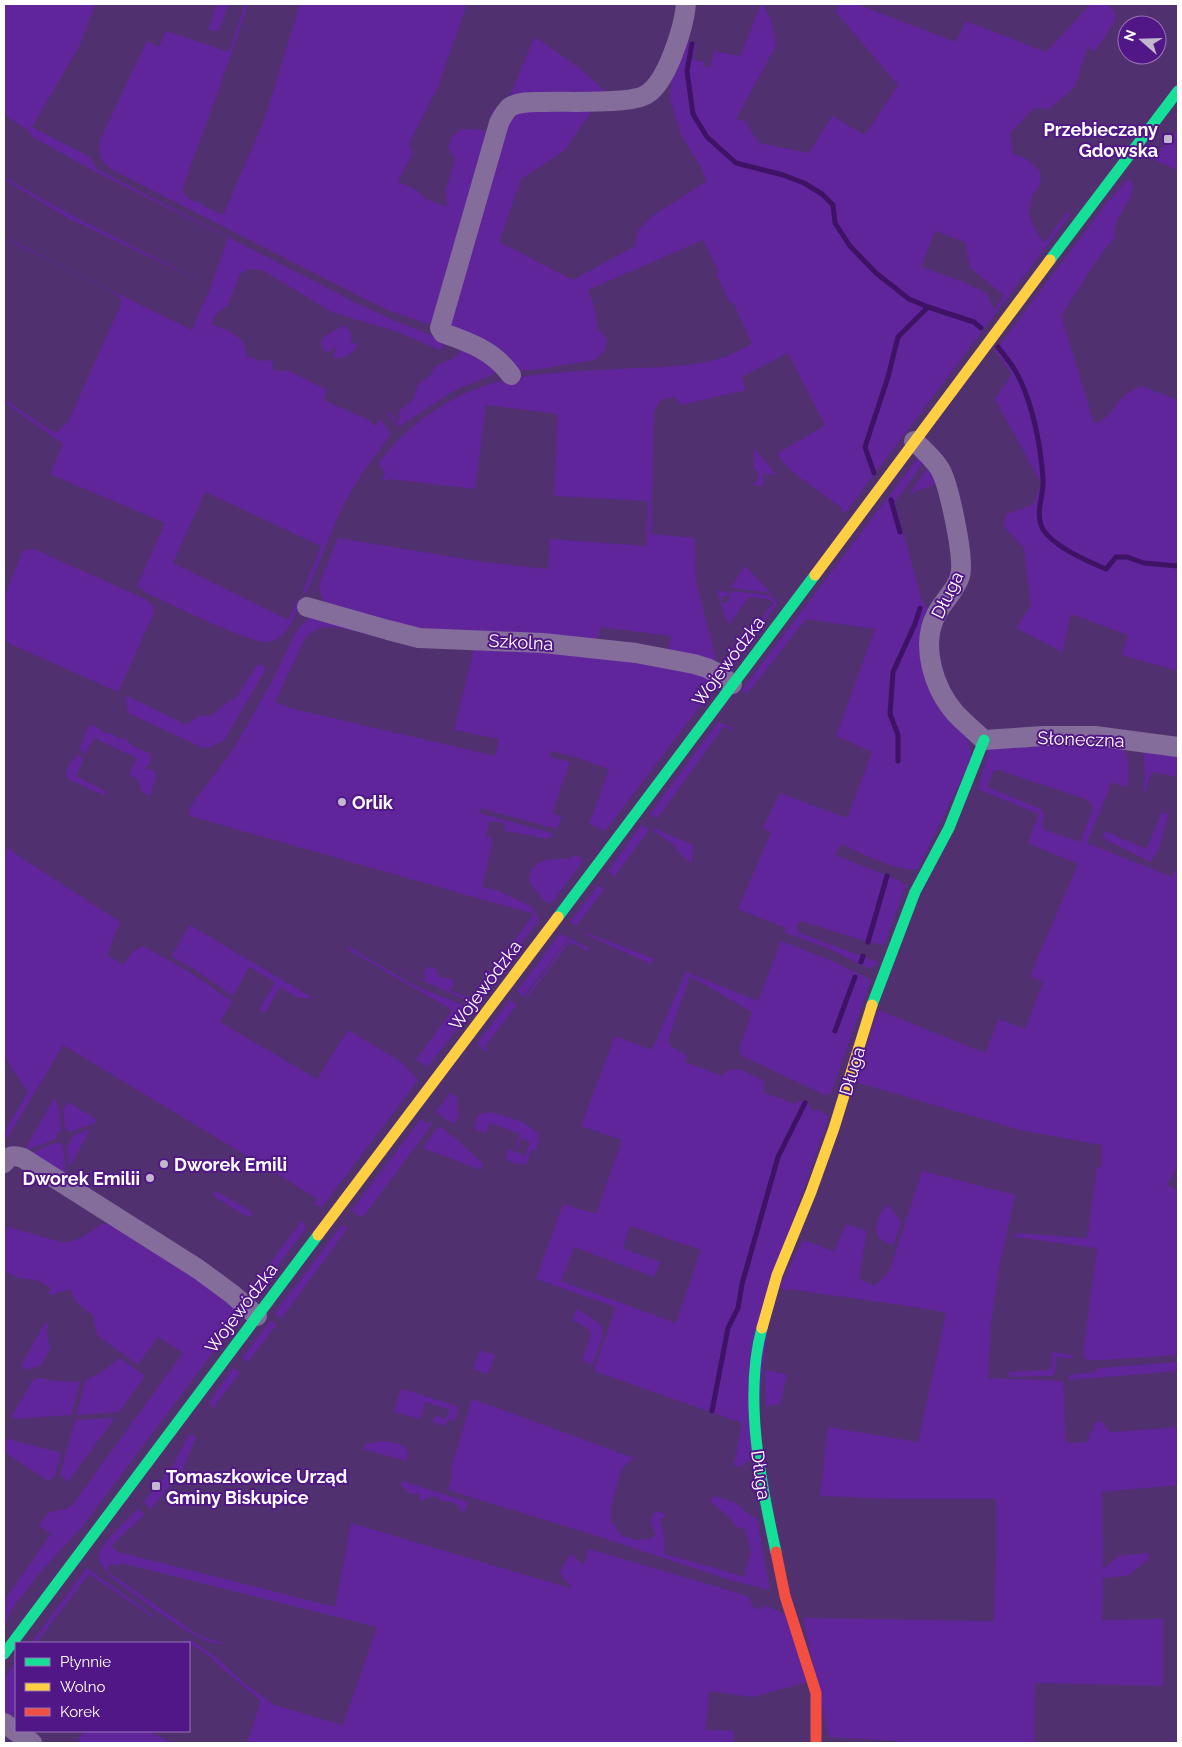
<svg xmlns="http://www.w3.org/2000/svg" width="1182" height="1747" font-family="Raleway,sans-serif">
	<rect width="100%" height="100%" fill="#50306e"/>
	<g fill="#60259b" fill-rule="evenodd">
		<path d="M4,4H95L80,45L32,127L90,157L96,168L108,175L356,303L395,321L475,352L496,372L492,375L453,391L399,427L387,413L389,412L398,423L400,410L413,400L418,384L429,377L435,367L457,356L461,349L443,343L444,346L440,350L395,331L332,312L262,270L250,269L241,273L227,306L216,314L211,324C229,332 245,334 247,356L260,361L264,360L273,361L272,366L275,371H289L327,390L324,400L368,420L375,426L381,419L391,434L363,472L343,505L306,594L303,591L321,546L205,492L173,563L288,620L299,598C298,614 286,640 269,642C251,645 170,603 149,594L137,586L165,523L50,474L63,444L4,402V399L50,430L57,432L68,422L122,302L121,298L114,293L16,244L4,236L69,270L192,330L211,286L64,216L4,179V177L71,215L211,286L228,238L96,172L31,136L28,130L4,115Z"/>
		<polygon points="217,4 228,4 219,30 210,31 209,27"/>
		<path d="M245,4H248L232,53L182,190C186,199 192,201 202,203L204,206L223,215L265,118L300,4H467L437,89L409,144L413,153L398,182L417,190L426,199L447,207L446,189L455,160L448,147L452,137L461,129H475L492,132L431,325L388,310L365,299L111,169C100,160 98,154 100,140L147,41L159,47L166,31L229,52Z"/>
		<path d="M761,4H763L771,20L776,46L736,119L745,121L759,143L809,153L832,116L865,135L898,85L835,11L841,4H856L956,42L966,21L1046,52L1091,4H1106L1114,9L1112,12H1115L1116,19L1096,50H1091L1088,45L1075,87L1049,109L1034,108L1010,133L1013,154L1027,159L1040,171C1043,190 1034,188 1030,203C1026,217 1037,232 1044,243L1067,212L1070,215L845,513L841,511L843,509L790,470L777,454L825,425L788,353L741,377L746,390L681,405L675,398C661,397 660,401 654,412L651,534L694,538L696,581L717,664L668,652L671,636L601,627L596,642L424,633L325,604L319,590L320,581L338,538L484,562L548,569L550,539L646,546L648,501L554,496L558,414L486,405L475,489L390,479L382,481L385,471L378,464C408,423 455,391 506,380C543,372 581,371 619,369C653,367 688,368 721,358C732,355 742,348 752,344L733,302L730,303L716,274L719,272L703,240L588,290L594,305L598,329L607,339C606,351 602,357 590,361L532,370H517L444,329L512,113L595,106L564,151L521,179L499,242L573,280L635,246L638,230L652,216L706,182L702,169L682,137L670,100L672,66L684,33L692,29L687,33L685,42L697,44L693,59L704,62L703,66L710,68L714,51L740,56ZM935,231L965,242L970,268L1004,295L994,310L986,293L961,281L921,267Z"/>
		<polygon points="534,38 540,40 583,71 608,94 526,98 492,121 491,110 500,107 508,101"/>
		<polygon points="1178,128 1178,170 1156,161 1157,155"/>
		<path d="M1130,180C1140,191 1119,212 1116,224C1114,230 1114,235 1115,240L1111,241L1093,266L1061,316L1094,423C1109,420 1112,409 1121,399C1126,393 1135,389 1141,386L1178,400V671L1122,655L1128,635L1071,614L1062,652L1016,628L1031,606L1024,548L1003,526L1007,514L1034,504L1041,483L995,399L1012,374L995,351L1105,205L1126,181Z"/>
		<path d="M345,325L351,334V342L358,345C352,354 345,359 335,358L332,356L336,351L335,346L329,352L324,351L321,342L325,336Z"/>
		<polygon points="754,448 775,473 774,475 764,473 763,486 753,485 753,483 758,482 758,470 754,470"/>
		<path d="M920,455L925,461L895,502L922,601L931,612L928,636L966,732L972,758L918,869C896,872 862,853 841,844L835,855L896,879L906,885L884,945L868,942L801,921L797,925L799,933L878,962L871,969C858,964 848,958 836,952C819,944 801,939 784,932L786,928L738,909L771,832L763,828L780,793L847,818L872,752L836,736L875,629L806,619L747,694L742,690Z"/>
		<polygon points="929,466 939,483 909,494"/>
		<polygon points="28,549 36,550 145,599 154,606 154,613 118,692 4,641 4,597 22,552"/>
		<polygon points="745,566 773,595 766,592 732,588 732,585"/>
		<polygon points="717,590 729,593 728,596 721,597 722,603 728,602 731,591 768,595 775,600 776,599 777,604 727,669 724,668 773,603 769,599 749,597 729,624 725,617"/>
		<path d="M316,616L367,630L368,635C348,630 319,618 305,639L275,702L294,709L495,756L499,739L454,730L474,648L544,650L691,668L718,683L605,831L589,824L609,769L572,756L551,751L549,757L570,762L552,813L562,817L557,829L480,808L479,813L554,834L546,839L530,835L505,831V823L489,821L486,836L492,838V843L482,887L497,890L530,906L534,909L539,920L476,1004L423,981L390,963L426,981L424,971L429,967L435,968L440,978L446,977L453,980L454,986L449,990L472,999L534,914L190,816L189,812L190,807L234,748L271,683L297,630L309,618Z"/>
		<path d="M257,665H263L266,669L223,742L222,741L211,747L203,748L128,713L125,695L187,725C196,717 199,714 211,716L230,700L236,698Z"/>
		<polygon points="718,722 734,728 732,730 724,726 657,819 650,814"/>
		<path d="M91,725L96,726L103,732L115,735L119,739L124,738L133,746L149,753L151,758L149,765L144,768L155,771L156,778L150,796L142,792L137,778L129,775L137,758L94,738L85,754L81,751L80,746C85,739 84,731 91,725Z"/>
		<path d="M1063,740L1123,749C1130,760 1129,774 1127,787L1112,782L1087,843L1172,877L1178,865V1165L1167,1185L1178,1190V1355L1103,1360H1088L1084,1358L1083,1354L1097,1248L1014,1237L1016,1233L1087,1238L1097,1167H1101L1102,1145L1024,1131L855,1082L878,1010L985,1053L999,1019L1025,1029L1043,982L1030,976L1078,864L1028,843L1039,814L978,789L990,744ZM998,770L1086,799L1093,806L1092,811L1080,842L1045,830L1042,825L1044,814L1041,809L987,787L993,772Z"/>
		<polygon points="1143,748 1178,752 1178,777 1152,772 1145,792 1143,792 1145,777"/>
		<path d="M77,755L84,758L76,776L107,792L103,795L68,779C63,770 72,762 77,755Z"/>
		<polygon points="1162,812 1169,814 1158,851 1151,862 1102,838 1105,831 1144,848 1147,847"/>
		<polygon points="641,825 649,830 614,877 608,871"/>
		<polygon points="653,828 691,844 693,846 692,864 680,854 674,845 653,830"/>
		<path d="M4,846L120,922L107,955L124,965L131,953L143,946L191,973L232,1001L220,1022L317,1079L348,1030L403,1063C407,1069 415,1075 418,1080L322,1207L314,1204L318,1199L63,1045L7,1139L4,1138V1133L28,1092L4,1057Z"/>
		<path d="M573,856H578L583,861L551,904L543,900L529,881C530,857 552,859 570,859Z"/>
		<polygon points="598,885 604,889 576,926 570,922"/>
		<polygon points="190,925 314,999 296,997 280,987 265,1013 259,1010 275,982 249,967 233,996 194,969 171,956"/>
		<polygon points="585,932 654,959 651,964 587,935"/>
		<polygon points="560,934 569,937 523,997 517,991"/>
		<polygon points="570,938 590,949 588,951 570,942 528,997 526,996"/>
		<path d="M781,941L832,961L871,980L831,1094L825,1095L742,1056L739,1049L752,1012L690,976L668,1040L670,1046L687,1055L685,1062L722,1076C733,1061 751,1075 764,1081L763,1092L795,1104L799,1101L810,1105L811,1110L814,1111L819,1110L829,1117L774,1274L753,1459L743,1464L741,1467L734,1465L742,1423L594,1371L616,1307L536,1279L563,1204L596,1214L622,1140L581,1126L615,1036L652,1050L686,972L758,1001ZM630,1226L701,1250L676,1323L561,1281L574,1247L654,1277L660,1262L623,1248Z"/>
		<polygon points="349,947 417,987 463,1005 469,1013 428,1067 416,1060 452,1010 347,949"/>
		<polygon points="510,1000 517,1005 485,1046 488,1049 486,1051 480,1047 477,1043"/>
		<polygon points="450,1093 458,1098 457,1107 459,1114 455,1124 447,1120 436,1112"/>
		<polygon points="54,1098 58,1104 61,1130 57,1134 56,1139 24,1151"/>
		<polygon points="68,1102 97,1120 95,1123 70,1132 65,1129 63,1110"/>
		<polygon points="490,1112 523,1122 538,1133 539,1139 536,1151 531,1149 527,1164 518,1164 505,1159 509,1149 525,1156 530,1142 521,1138 517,1149 515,1148 520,1134 490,1123 486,1133 474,1129 478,1115"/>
		<polygon points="421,1119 427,1124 429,1122 433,1123 363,1217 358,1215 352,1210"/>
		<polygon points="439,1126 455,1138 483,1164 481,1170 423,1148"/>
		<polygon points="92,1128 91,1128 69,1168 67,1145 71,1141 72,1136"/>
		<polygon points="57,1142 63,1145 66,1174 29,1154"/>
		<polygon points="922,1171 1015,1195 999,1268 991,1323 988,1378 1063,1381 1066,1443 1088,1442 1089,1433 1094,1429 1094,1425 1097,1421 1103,1423 1108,1430 1113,1432 1178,1427 1178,1485 1102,1492 1103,1569 1119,1556 1148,1553 1149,1559 1127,1576 1103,1578 1102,1620 1163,1619 1163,1686 1035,1683 1034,1743 898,1743 897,1741 829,1737 803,1618 994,1621 996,1557 996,1499 889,1499 820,1496 828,1427 918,1442 946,1313 928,1309 789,1289 788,1292 779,1287 803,1240 834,1251 846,1224 867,1231 859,1279 875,1286 890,1270"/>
		<polygon points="215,1191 251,1211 251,1216 246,1216 215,1197 213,1193"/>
		<polygon points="888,1204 901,1222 894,1244 889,1244 878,1237 876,1230 880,1213 884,1210"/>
		<polygon points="302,1220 306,1228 253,1299 247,1294"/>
		<polygon points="112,1222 201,1276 241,1315 82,1527 37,1576 11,1611 4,1629 4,1601 51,1534 39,1526 49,1512 67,1509 73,1504 183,1353 158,1337 138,1365 97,1335 93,1316 76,1302 70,1289 51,1295 48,1294 51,1288 37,1280 19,1278 4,1271 4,1226 62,1242 73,1241 84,1236 100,1225"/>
		<polygon points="342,1225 348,1228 281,1319 275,1313"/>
		<path d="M577,1309C612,1329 605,1329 593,1365L582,1360L591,1335C590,1326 579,1324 572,1320Z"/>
		<polygon points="270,1321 277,1324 248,1362 242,1358"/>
		<polygon points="47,1323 49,1326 46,1330 50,1348 41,1365 27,1370 21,1366 43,1326"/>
		<polygon points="480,1350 495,1355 488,1374 473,1369"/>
		<polygon points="1053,1352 1073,1355 1072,1359 1057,1357 1055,1373 1052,1376 1010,1377 1008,1372 1049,1370 1052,1364 1051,1354"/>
		<polygon points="120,1358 145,1376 119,1412 76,1415 86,1380 102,1372"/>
		<polygon points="1178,1362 1178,1371 1069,1380 1070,1375 1094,1372 1099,1368"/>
		<polygon points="233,1368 240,1373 215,1405 220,1409 211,1406 210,1401"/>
		<polygon points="765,1370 787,1374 780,1404 766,1406"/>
		<polygon points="40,1378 55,1381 80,1382 71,1415 15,1419 12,1416 32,1381"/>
		<polygon points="403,1389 457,1406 458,1408 455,1421 448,1419 446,1426 435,1423 434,1419 436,1416 446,1419 449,1409 425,1402 420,1419 393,1412 401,1390"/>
		<path d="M472,1399L634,1458L621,1470L611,1508V1521L622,1536L636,1540L650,1539L656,1535L650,1520L655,1511L666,1514L660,1521C666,1536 663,1539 665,1554L746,1577L745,1571L751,1552L745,1529L737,1527L725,1513L710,1502L713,1496C719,1498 727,1500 733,1502C742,1507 747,1515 757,1519L770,1590L737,1582L597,1536L448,1490L452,1476L451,1468Z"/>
		<polygon points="115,1418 68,1482 60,1475 75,1420"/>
		<polygon points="189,1434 196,1437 182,1471 151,1509 144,1502 172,1467"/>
		<polygon points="4,1438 61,1453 55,1475 49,1481 4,1452"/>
		<path d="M383,1441C393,1442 403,1443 408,1452L406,1461L363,1449L366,1444Z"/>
		<polygon points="402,1481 468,1502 465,1510 461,1512 458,1505 450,1501 447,1502 444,1500 441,1501 439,1497 436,1498 434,1496 420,1501 419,1494 409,1493 401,1485"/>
		<path d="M138,1509L145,1514L111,1546L118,1552L335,1607L351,1523L573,1589L559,1573L570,1554L584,1565L589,1549L728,1590L749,1597L753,1607L760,1610L764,1605L785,1614L807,1682L753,1697L709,1691L706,1730L734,1731L733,1743H247L261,1701L216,1663L212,1658L187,1642L186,1639L194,1642L218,1659L243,1682L274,1705L343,1725L377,1627L121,1563L119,1566L111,1564L108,1566L107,1571L198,1635L225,1644C200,1648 133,1593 112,1578C107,1572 100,1565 99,1558C98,1545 129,1519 138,1509Z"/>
		<polygon points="87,1568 154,1616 154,1618 89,1574 37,1642 38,1643 31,1643"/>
		<polygon points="16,1661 16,1708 12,1715 16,1718 16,1724 4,1715 4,1678"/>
		<polygon points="84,1731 147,1731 172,1743 77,1743"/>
	</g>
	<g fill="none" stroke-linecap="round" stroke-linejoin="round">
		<g stroke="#3e1265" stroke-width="5">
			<polyline points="692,44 687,71 693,114 707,137 736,163 783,175 804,183 822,194 833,205 835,223 850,246 876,273 909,299 928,307 974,322 981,328"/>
			<path d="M998,347C1004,355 1011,363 1016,372C1032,400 1041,446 1043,479C1044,495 1036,509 1041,525C1047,544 1089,562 1106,569L1116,557H1127L1144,563L1178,566"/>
			<polyline points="874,473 865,447 888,377 898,337 928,307"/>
			<polyline points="891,500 900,532"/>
			<polyline points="898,761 898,735 890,714 893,672 915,624 920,608"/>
			<polyline points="868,942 887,876"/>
			<polyline points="861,962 863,956"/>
			<polyline points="835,1031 855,977"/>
			<polyline points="712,1411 728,1328 738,1308 742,1284 778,1157 805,1103"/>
		</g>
		<g stroke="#846c9b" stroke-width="20">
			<path d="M511,375C494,351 469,342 443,333L440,328L499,123C502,117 505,111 510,107C520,101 533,102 544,102C565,101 632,105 647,94C667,82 684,27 686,4"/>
			<path d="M914,441C924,450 933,458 940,469C949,485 965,559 960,576C956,591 942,602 936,615C920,646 934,689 956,714C965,723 975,732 984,740L1044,736H1095L1178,747"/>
			<polyline points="307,607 388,630 419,638 543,643 636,653 694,664 707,668 717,673 732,684"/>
			<path d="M4,1163C10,1155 14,1155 23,1158L198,1269L232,1294L257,1316"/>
			<polyline points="4,1723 32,1743"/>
		</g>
		<g stroke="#16e098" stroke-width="11">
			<polyline points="1050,260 1178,91"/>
			<polyline points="558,917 815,575"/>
			<polyline points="872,1005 915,892 949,828 984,740"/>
			<path d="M762,1328C743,1397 761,1484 776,1552"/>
			<polyline points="4,1654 318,1235"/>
		</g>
		<g stroke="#ffcf43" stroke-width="11">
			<polyline points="815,575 1050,260"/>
			<polyline points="318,1235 558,917"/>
			<polyline points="762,1328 777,1275 811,1192 834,1128 872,1005"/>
		</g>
		<polyline stroke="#f24e42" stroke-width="11" points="776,1552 785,1596 816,1693 816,1743"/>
	</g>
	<g fill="#c2b7cc" stroke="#511787" stroke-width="2">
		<rect x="1163" y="134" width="10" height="10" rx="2.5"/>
		<circle cx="342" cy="802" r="5"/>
		<circle cx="164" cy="1164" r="5"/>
		<circle cx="150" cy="1178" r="5"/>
		<rect x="151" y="1481" width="10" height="10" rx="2.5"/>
	</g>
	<g text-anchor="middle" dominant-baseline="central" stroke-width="4" stroke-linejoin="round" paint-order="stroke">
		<g font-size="18" font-weight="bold" fill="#fff" stroke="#511787" text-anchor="start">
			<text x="1158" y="129" text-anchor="end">Przebieczany<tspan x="1158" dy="21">Gdowska</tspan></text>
			<text x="352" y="802">Orlik</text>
			<text x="174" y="1164">Dworek Emili</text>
			<text x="140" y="1178" text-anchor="end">Dworek Emilii</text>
			<text x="166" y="1476">Tomaszkowice Urząd<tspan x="166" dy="21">Gminy Biskupice</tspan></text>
		</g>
		<g font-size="18" fill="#fff" stroke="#511787">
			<text transform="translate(947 595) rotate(-64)">Długa</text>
			<text transform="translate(521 642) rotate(3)">Szkolna</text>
			<text transform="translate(728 661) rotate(-53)">Wojewódzka</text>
			<text transform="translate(1081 739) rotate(2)">Słoneczna</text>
			<text transform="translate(485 985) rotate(-53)">Wojewódzka</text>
			<text transform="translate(852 1071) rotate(-73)">Długa</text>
			<text transform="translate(241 1308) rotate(-53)">Wojewódzka</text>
			<text transform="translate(761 1475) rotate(82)">Długa</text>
		</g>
	</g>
	<rect width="1182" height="1747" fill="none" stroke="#ffffff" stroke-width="10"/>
	<rect x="15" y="1642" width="175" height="90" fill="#511787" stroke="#9774b7"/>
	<rect x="25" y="1658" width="25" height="8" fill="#16e098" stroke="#9774b7"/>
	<text x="60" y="1667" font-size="15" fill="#ffffff">Płynnie</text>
	<rect x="25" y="1683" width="25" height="8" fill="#ffcf43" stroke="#9774b7"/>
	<text x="60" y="1692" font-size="15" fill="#ffffff">Wolno</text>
	<rect x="25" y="1708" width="25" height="8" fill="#f24e42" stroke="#9774b7"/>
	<text x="60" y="1717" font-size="15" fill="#ffffff">Korek</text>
	<g transform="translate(1142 40) rotate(290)"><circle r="24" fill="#511787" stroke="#9774b7"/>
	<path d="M0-4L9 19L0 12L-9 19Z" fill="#c2b7cc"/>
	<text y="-8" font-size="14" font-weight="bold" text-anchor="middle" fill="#ffffff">N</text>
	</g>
</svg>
